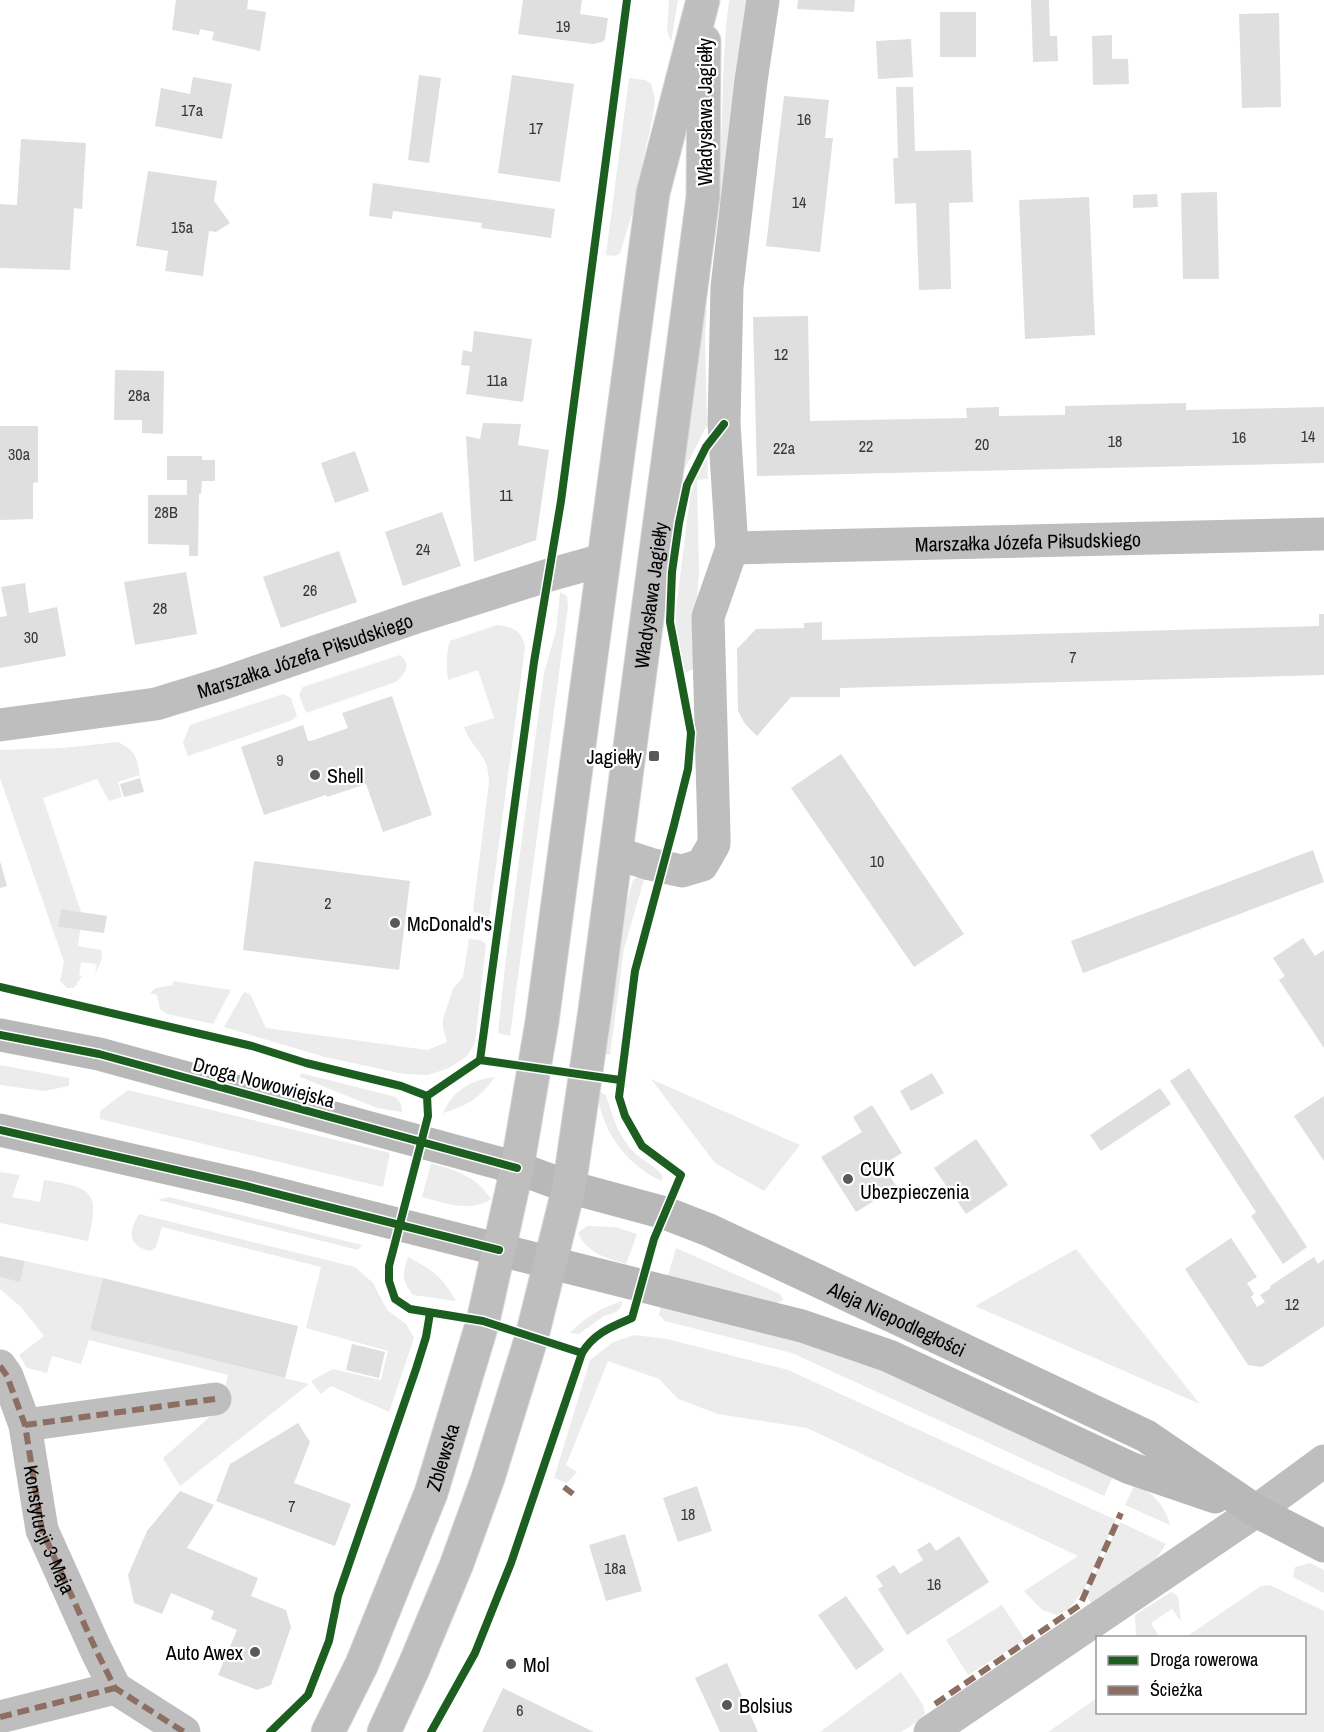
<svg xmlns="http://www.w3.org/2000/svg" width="1324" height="1732" font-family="'Archivo Narrow',sans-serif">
	<rect width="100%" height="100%" fill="#fff"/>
	<g fill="#ececec">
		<polygon points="669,0 678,0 671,42 667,30"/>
		<path d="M729,0H747L721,200H716C725,133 720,66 729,0Z"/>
		<polygon points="629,78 645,80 651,83 655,99 653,116 643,160 637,198 620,253 615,256 606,255"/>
		<polygon points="702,309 707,310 705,332 707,425 684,470 680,469"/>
		<polygon points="707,453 708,479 697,480 699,572 695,622 696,668 685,673 675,626 676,609 690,496 697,474"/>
		<polygon points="560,592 567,596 568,607 510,1036 498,1033 505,966 544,673 556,631"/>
		<path d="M497,625C513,627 523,631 525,648L489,918L473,911L489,782C488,752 473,751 464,727L494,718L478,670L448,680C446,665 446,654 450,641Z"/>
		<path d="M400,655C412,664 405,674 396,682L306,713L299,695L303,687Z"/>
		<polygon points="283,694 291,698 297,716 290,721 188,756 183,743 190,725"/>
		<path d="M118,742C136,751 136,756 140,775L118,782L122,797L109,801L97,779L43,798L81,912L61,909L58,927L80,930L78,946L101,950L102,958L95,975L97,964L81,962L79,975L82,976L74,988H67L60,981L64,962L0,778V750L62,748Z"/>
		<polygon points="641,875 645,876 624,949 610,1055 601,1053 621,923 633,880"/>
		<polygon points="469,939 480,940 486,944 475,1043 467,1056 449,1068 428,1075 404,1074 325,1057 224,1027 244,992 250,994 266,1028 427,1050 447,1042 443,1028 443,1019 453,989 463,977"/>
		<polygon points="173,981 231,990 213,1024 167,1014 160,1009 157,995 150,993 156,988 173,985"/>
		<polygon points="0,1065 69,1078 69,1086 44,1091 0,1085"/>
		<polygon points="301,1073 396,1097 401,1104 402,1112 377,1108 300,1077"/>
		<path d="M495,1077C482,1096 466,1107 443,1113C453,1090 471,1080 495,1077Z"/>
		<polygon points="651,1079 800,1145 764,1191 715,1163"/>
		<polygon points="128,1090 390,1153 383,1187 100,1119 100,1111"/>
		<path d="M597,1091L606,1095C613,1118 619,1139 637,1155C646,1163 658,1167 663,1177L661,1181C625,1163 602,1132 597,1091Z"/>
		<path d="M431,1163C457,1171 476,1176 491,1199C470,1213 445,1203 422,1197Z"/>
		<path d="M0,1172L20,1175L12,1197L40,1202L44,1180C91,1187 101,1191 88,1241L0,1223Z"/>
		<polygon points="169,1197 362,1245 358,1250 158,1200"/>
		<path d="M139,1214L355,1267L373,1283L387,1310L406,1324L414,1338L389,1412L331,1386L321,1394L311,1381L333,1369L381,1380L388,1351L306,1328L321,1267L162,1227L156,1247L150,1251C128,1246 128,1232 139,1214Z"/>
		<path d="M587,1226L615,1227L637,1234L626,1264C607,1259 586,1252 578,1233Z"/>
		<polygon points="676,1248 780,1294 783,1300 777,1303 668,1276"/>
		<polygon points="1076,1249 1200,1404 975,1306"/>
		<path d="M408,1257C433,1270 442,1277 456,1301L413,1295C402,1280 402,1275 408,1257Z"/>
		<polygon points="25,1261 103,1278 90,1330 309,1384 180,1486 163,1458 220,1408 228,1375 89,1340 81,1364 52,1356 47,1373 27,1368 19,1355 44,1336 21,1307 0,1289 0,1277 20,1281"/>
		<path d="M622,1301V1306L616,1312L604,1316L579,1334L570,1333C585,1317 601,1308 622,1301Z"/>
		<polygon points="661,1304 856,1358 1114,1474 1104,1496 792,1353 665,1321 659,1315"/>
		<polygon points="634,1335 667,1339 788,1370 1116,1520 1085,1588 1069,1609 1057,1615 1042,1610 1024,1591 1078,1556 807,1428 718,1414 678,1399 659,1379 608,1361 566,1465 577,1472 567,1483 554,1478 590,1360 613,1342"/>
		<path d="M1135,1484C1153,1493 1165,1505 1170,1525L1125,1505Z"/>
		<polygon points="1120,1522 1166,1544 1156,1559 1091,1604 1086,1593"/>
		<polygon points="1310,1563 1324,1570 1324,1593 1293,1577 1295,1567"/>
		<polygon points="1270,1585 1324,1611 1324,1732 1048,1732 1097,1698 1098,1712 1304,1712 1304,1638 1186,1637 1261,1586"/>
		<polygon points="1171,1592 1178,1596 1181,1621 1172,1609 1151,1623 1158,1635 1155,1637 1136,1637 1135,1615"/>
		<polygon points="1002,1605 1025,1640 968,1675 946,1640"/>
		<polygon points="901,1672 923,1705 925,1714 917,1722 901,1732 820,1732"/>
	</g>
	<g fill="#dfdfdf">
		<polygon points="176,0 248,0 247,9 266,12 260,51 212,40 214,32 200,29 199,35 172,30"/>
		<polygon points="523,0 582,0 580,14 608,18 605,39 602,42 593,44 518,34"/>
		<polygon points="798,0 855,0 854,12 797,9"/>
		<polygon points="1031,0 1049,0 1050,36 1057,36 1058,61 1033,62"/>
		<rect x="940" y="12" width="36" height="45"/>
		<polygon points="1279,13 1281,107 1242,108 1239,14"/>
		<polygon points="1112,35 1112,59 1128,59 1129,84 1093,85 1092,36"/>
		<polygon points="911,39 913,77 878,79 876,41"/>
		<polygon points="419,75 441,78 429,163 408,160"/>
		<polygon points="512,75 574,84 560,182 498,173"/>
		<polygon points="193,77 232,84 222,139 155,126 161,88 190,94"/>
		<polygon points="896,87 913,87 915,151 971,150 973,202 949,203 951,289 919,290 916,203 895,204 893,158 898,158"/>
		<polygon points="784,96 829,100 825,138 833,138 820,252 766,246"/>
		<polygon points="21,139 86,143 82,209 74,208 70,270 0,268 0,204 17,205"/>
		<polygon points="148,171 217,181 214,201 230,223 216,232 209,231 203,276 165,271 168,251 136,246"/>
		<polygon points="373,183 555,209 551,238 481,228 482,223 393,211 392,219 369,216"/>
		<polygon points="1217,192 1219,279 1183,279 1181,193"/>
		<polygon points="1157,194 1158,207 1133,208 1133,195"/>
		<polygon points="1089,197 1095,335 1025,339 1019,200"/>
		<polygon points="808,316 810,421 967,418 966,408 999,407 999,416 1065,415 1065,406 1186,403 1186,410 1324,407 1324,463 757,476 753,317"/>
		<polygon points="474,331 532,339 523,402 466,394 470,366 461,365 463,350 472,352"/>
		<polygon points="115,370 164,371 163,434 142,433 142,420 114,420"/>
		<polygon points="483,423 521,424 518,445 549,450 536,540 474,562 466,436 480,439"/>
		<polygon points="0,426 38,426 38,482 33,483 33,519 0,520"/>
		<polygon points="355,451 369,491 335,503 321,463"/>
		<polygon points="167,456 202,456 202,460 215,460 215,481 202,481 201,494 199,494 198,556 189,556 189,545 148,544 148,495 187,495 187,480 167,480"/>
		<polygon points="442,512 461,566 403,586 385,532"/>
		<polygon points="339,551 357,602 281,628 263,577"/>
		<polygon points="186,572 197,634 135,645 124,582"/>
		<polygon points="25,583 29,613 57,607 66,656 0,668 0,617 7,616 1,587"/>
		<polygon points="1319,614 1324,614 1324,675 840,688 840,697 791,697 757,736 745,724 738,711 737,649 756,629 804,628 804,623 822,622 822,640 1319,626"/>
		<polygon points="392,696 432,815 383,832 366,784 327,797 326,795 264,815 241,747 303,725 308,741 311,741 348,728 342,713"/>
		<polygon points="841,754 964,934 914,967 791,788"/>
		<polygon points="140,778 144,792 124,797 120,784"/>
		<polygon points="1313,850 1324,882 1083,973 1071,941"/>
		<polygon points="0,861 7,886 0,888"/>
		<polygon points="254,861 410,881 399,970 243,950"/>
		<polygon points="61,909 107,916 104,933 58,927"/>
		<polygon points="1303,938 1315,956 1324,950 1324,1048 1279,980 1285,976 1273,958"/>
		<polygon points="1189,1068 1307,1247 1283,1264 1251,1216 1256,1212 1170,1081"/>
		<polygon points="932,1073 944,1093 911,1111 900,1091"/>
		<polygon points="1160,1088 1171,1104 1101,1151 1090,1135"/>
		<polygon points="1324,1096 1324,1161 1294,1116"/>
		<polygon points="872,1105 902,1153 882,1165 897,1187 856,1212 821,1157 862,1132 853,1117"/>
		<polygon points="976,1139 1008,1185 966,1214 934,1168"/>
		<polygon points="1231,1238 1257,1277 1247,1283 1254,1294 1251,1297 1257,1307 1265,1302 1260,1295 1271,1288 1270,1286 1314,1257 1318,1264 1324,1259 1324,1326 1262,1367 1248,1365 1185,1269"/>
		<polygon points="0,1256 25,1261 20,1282 0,1277"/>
		<polygon points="103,1278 298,1326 285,1378 90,1330"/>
		<polygon points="352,1344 385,1352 379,1378 346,1370"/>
		<polygon points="298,1423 310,1442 294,1483 351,1504 335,1546 216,1501 230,1464"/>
		<polygon points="697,1486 712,1531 678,1542 663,1498"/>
		<polygon points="180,1491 214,1505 187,1548 258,1578 251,1596 286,1610 291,1627 271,1685 257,1690 218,1675 237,1630 211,1619 214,1611 171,1593 162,1614 134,1603 128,1575 147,1531"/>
		<polygon points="625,1534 642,1591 606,1601 589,1545"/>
		<polygon points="959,1536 989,1582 907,1635 878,1589 883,1586 876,1576 894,1565 900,1574 923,1560 917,1550 930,1542 936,1551"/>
		<polygon points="846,1596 884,1650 856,1670 818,1615"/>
		<polygon points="727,1663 758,1732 720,1732 695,1678"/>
		<polygon points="503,1688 594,1732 482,1732"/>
	</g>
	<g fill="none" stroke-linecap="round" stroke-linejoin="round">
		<defs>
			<g id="primary">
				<path id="s5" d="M328,1732L362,1664L431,1493L483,1321L517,1168L542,1022L653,193L703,0"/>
				<path id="s6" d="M384,1732L413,1669L456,1566L488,1478L532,1336L569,1187L595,1010L703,197L704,41"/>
			</g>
		</defs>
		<use href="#primary" stroke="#dbdbdb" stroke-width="35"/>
		<g stroke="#bebebe" stroke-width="33">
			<path id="s1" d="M732,548L1324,534"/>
			<path id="s2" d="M0,725L156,704L224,683L417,617L549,575L603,560"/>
			<polyline points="616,853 650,864 682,871 702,865 714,844 714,834 708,617 732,548 724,424 727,287 751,81 763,0"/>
			<path id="s3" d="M0,1366L7,1376L25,1425L42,1530L96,1650L115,1688L184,1732"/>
			<polyline points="25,1425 215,1399"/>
			<polyline points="0,1717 115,1688"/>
			<polyline points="930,1732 1256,1511 1324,1461"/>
		</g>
		<g stroke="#b8b8b8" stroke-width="33">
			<path id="s4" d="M0,1035L99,1054L517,1168L569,1187L665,1213L709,1230L816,1280L1146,1436L1256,1511L1324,1546"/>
			<polyline points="0,1130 246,1186 802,1326 889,1356 1130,1468 1215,1497"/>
		</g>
		<use href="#primary" stroke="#bebebe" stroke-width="33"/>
		<g stroke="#8d6e63" stroke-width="6" stroke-dasharray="12 6" stroke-linecap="butt">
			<polyline points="0,1366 7,1376 25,1425 42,1530 96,1650 115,1688 184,1732"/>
			<polyline points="25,1425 215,1399"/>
			<polyline points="564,1487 573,1494"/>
			<polyline points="935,1704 1080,1605 1121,1513"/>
			<polyline points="0,1717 115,1688"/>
		</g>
		<defs>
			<g id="cycleway">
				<polyline points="0,987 252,1046 306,1063 401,1086 427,1096"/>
				<polyline points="0,1035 99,1054 517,1168"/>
				<polyline points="480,1060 534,662 561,501 627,0"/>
				<polyline points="427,1096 428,1116 389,1266 389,1281 395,1299 410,1309 483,1321 582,1353"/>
				<polyline points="427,1096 480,1060 620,1080"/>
				<polyline points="0,1130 246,1186 499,1250"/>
				<polyline points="270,1732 308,1695 329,1641 338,1596 416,1369 426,1337 430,1313"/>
				<path d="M431,1732L475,1653L511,1563L582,1353C594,1333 611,1327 632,1318L654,1239L681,1175L642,1146L625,1116L619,1097L635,971L674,825L688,769L691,733L670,622L672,572L679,523L687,485L706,447L724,424"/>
			</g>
		</defs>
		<use href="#cycleway" stroke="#fff" stroke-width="11"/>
		<use href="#cycleway" stroke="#1b5e20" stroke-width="8"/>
	</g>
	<g fill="#595959" stroke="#fff" stroke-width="2">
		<rect x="648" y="750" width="12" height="12" rx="3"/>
		<circle cx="315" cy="775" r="6"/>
		<circle cx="395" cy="923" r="6"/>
		<circle cx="848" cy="1179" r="6"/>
		<circle cx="255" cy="1652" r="6"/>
		<circle cx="511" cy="1664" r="6"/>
		<circle cx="727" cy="1705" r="6"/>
	</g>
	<g text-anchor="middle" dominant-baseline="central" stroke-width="4.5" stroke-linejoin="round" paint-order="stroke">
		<g font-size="16" fill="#383838">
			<text x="563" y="26">19</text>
			<text x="192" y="110">17a</text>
			<text x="804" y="119">16</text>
			<text x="536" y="128">17</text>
			<text x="799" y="202">14</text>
			<text x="182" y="227">15a</text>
			<text x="781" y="354">12</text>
			<text x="497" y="380">11a</text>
			<text x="139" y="395">28a</text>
			<text x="1308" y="436">14</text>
			<text x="1239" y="437">16</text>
			<text x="1115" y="441">18</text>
			<text x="982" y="444">20</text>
			<text x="866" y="446">22</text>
			<text x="784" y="448">22a</text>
			<text x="19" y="454">30a</text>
			<text x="506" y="495">11</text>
			<text x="166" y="512">28B</text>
			<text x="423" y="549">24</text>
			<text x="310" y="590">26</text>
			<text x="160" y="608">28</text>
			<text x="31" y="637">30</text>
			<text x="1073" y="657">7</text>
			<text x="280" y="760">9</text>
			<text x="877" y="861">10</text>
			<text x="328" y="903">2</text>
			<text x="1292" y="1304">12</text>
			<text x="292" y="1506">7</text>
			<text x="688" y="1514">18</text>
			<text x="615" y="1568">18a</text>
			<text x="934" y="1584">16</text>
			<text x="520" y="1710">6</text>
		</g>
		<g font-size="20" fill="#000" stroke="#fff">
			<text transform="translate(704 112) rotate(-90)">Władysława Jagiełły</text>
			<text stroke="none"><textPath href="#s1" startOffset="296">Marszałka Józefa Piłsudskiego</textPath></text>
			<text stroke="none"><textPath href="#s6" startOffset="1174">Władysława Jagiełły</textPath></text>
			<text stroke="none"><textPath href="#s2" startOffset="314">Marszałka Józefa Piłsudskiego</textPath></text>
			<text transform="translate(264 1082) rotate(15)">Droga Nowowiejska</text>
			<text stroke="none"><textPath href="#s4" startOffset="944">Aleja Niepodległości</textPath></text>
			<text stroke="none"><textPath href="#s5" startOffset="298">Zblewska</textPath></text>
			<text stroke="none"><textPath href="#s3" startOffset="172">Konstytucji 3 Maja</textPath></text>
		</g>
		<g font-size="20" fill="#000" stroke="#fff" text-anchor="start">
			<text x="642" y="756" text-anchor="end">Jagiełły</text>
			<text x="327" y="775">Shell</text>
			<text x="407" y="923">McDonald's</text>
			<text x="860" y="1168">CUK<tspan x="860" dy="23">Ubezpieczenia</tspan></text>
			<text x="243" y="1652" text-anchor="end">Auto Awex</text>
			<text x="523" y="1664">Mol</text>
			<text x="739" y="1705">Bolsius</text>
		</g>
	</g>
	<rect x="1096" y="1636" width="210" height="78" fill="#ffffff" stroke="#999999" stroke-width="1.5"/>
	<rect x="1108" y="1656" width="30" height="9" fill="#1b5e20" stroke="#999999" stroke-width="1.5"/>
	<text x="1150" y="1666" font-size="18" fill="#000000">Droga rowerowa</text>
	<rect x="1108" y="1686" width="30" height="9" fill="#8d6e63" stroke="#999999" stroke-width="1.5"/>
	<text x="1150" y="1696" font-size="18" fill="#000000">Ścieżka</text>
</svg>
